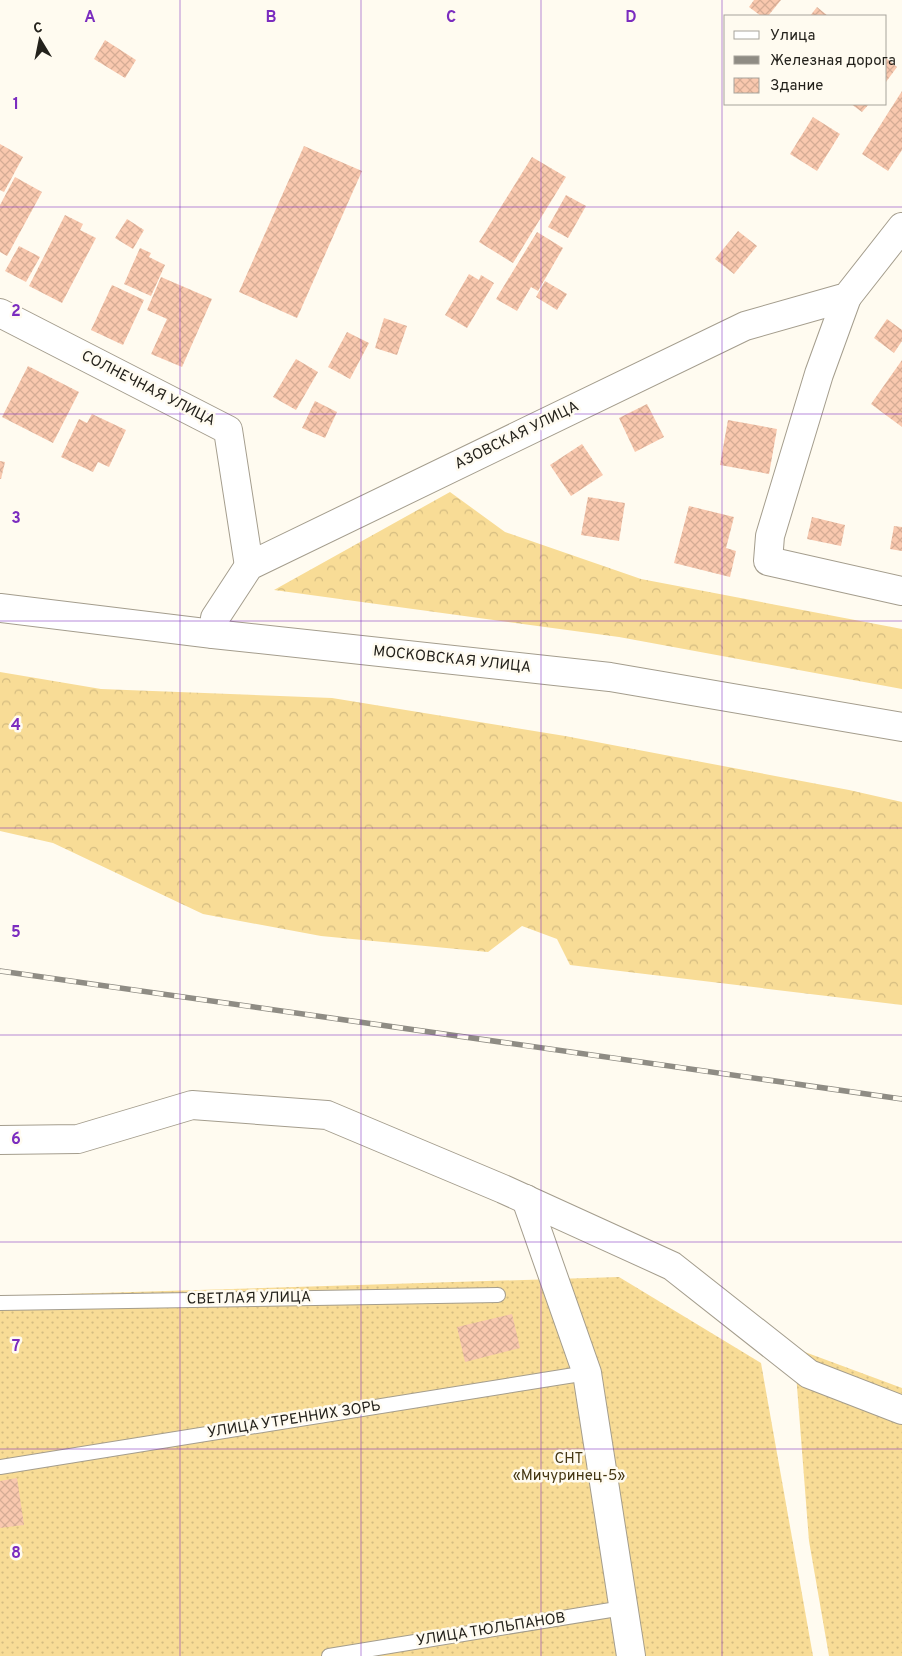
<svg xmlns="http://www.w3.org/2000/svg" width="902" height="1656" font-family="Overpass,sans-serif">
	<defs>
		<pattern id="grass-dots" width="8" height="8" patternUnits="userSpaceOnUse" patternTransform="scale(1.25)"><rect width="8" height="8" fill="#f8dc96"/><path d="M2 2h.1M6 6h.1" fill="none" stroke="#d4bc81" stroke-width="1.8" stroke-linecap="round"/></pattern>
		<pattern id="forest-crowns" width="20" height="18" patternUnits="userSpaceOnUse" patternTransform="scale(1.25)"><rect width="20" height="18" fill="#f8dc96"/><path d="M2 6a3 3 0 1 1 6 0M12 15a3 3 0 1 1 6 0" fill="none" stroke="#d4bc81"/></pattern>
		<pattern id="building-cross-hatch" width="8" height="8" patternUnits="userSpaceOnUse" patternTransform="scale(1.25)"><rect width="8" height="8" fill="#f9c8ae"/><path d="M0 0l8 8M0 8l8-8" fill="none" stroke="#d5ac95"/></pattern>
	</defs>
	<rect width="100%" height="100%" fill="#fffbf0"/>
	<g fill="url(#grass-dots)">
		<polygon points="619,1277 761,1363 813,1656 0,1656 0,1296"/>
		<polygon points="794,1348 902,1388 902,1656 829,1656 809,1541"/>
	</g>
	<g fill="url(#forest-crowns)">
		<polygon points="450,492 505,532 641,579 902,629 902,689 619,637 274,590"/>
		<polygon points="0,672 101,689 332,698 565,736 849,790 902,802 902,1005 570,965 557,939 522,926 488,952 321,936 203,914 53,843 0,831"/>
	</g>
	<g fill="url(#building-cross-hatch)">
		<polygon points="754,0 781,0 768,16 761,16 749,7"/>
		<polygon points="817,7 828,16 810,16"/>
		<polygon points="105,40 136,60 125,78 94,59"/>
		<polygon points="886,58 897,67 886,82"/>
		<polygon points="902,91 902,150 888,171 862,154"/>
		<polygon points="851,104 869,104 862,112"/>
		<polygon points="813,117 840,134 817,171 790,154"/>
		<polygon points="0,144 23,157 4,192 0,190"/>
		<polygon points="304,146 362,171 297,318 239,292"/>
		<polygon points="532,157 566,177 513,263 479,242"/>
		<polygon points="15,177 42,192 7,256 0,252 0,205"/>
		<polygon points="566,195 586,206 568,238 548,227"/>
		<polygon points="65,215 83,224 80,230 96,238 62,303 29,286"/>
		<polygon points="127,219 144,230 133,249 115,238"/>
		<polygon points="738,231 757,246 734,274 715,259"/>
		<polygon points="537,232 563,248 538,291 531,287 517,311 496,299"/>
		<polygon points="19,246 40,257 26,282 5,271"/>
		<polygon points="140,248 151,253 149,257 165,265 151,296 124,284"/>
		<polygon points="469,274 479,280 481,275 494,283 467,328 445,315"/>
		<polygon points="161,277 212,299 182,367 151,354 167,319 147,310"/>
		<polygon points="545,281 567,294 557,310 536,297"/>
		<polygon points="112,285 144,300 123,345 91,330"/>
		<polygon points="384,318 407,326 397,355 375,348"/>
		<polygon points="887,319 902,330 902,341 894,353 874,338"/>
		<polygon points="347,332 369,343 350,379 328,367"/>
		<polygon points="296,359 318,372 296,410 273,397"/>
		<polygon points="902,360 902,427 871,404"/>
		<polygon points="28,366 79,392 53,443 2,417"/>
		<polygon points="315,401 337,412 325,438 302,428"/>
		<polygon points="647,404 664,437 635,452 619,418"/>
		<polygon points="92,414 126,430 109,467 98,462 93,472 61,457 79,419 87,423"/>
		<polygon points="728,420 777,429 769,474 720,465"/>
		<polygon points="582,444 603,475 571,496 550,465"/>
		<polygon points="0,461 5,462 1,479 0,479"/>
		<polygon points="588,497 625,503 619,541 581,535"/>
		<polygon points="689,506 734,517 726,548 736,551 730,577 674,563"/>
		<polygon points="812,517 845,525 841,546 807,539"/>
		<polygon points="894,526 902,527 902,551 890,549"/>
		<polygon points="512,1314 520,1348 465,1362 457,1327"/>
		<polygon points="17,1478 24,1525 0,1528 0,1481"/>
	</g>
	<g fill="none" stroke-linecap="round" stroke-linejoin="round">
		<defs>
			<g id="service">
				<polyline points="0,1303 498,1295"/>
				<polyline points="0,1467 587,1373"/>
				<polyline points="329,1656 623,1608"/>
			</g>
			<g id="minor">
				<polyline points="847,297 819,374 770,536 768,561 902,591"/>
				<polyline points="0,313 228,430 249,566"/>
				<polyline points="0,1140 78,1139 192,1105 327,1115 503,1189 672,1266 809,1374 902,1410"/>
				<polyline points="526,1199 587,1373 631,1656"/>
			</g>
			<polyline id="tertiary" points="213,634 215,618 249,566 745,326 847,297 902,227"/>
			<polyline id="secondary" points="0,608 213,634 610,677 902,727"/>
		</defs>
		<use href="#service" stroke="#a49d8d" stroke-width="16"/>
		<use href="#minor" stroke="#a49d8d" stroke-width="30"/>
		<use href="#tertiary" stroke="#a49d8d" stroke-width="30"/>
		<use href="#secondary" stroke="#a49d8d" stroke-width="30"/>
		<use href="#service" stroke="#fff" stroke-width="14"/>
		<use href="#minor" stroke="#fff" stroke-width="28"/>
		<use href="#tertiary" stroke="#fff" stroke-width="28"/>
		<use href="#secondary" stroke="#fff" stroke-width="28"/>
		<defs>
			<polyline id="rail" points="0,971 902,1099"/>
		</defs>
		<use href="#rail" stroke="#8f8c84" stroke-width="5.5"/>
		<use href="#rail" stroke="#fffbf0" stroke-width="4" stroke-dasharray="11" stroke-linecap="butt"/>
	</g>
	<path fill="none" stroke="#7b2cbf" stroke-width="1" stroke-opacity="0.55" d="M180,0V1656M361,0V1656M541,0V1656M722,0V1656M0,207H902M0,414H902M0,621H902M0,828H902M0,1035H902M0,1242H902M0,1449H902"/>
	<g text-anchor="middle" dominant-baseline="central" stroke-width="5" stroke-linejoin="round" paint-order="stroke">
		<g font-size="15" fill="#24221c" stroke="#fffbf0">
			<text transform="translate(148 389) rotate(27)">СОЛНЕЧНАЯ УЛИЦА</text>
			<text transform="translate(517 436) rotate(-26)">АЗОВСКАЯ УЛИЦА</text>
			<text transform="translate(452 660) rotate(6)">МОСКОВСКАЯ УЛИЦА</text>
			<text transform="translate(249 1299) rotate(-1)">СВЕТЛАЯ УЛИЦА</text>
			<text transform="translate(294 1420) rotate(-9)">УЛИЦА УТРЕННИХ ЗОРЬ</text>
			<text transform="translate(491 1630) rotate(-9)">УЛИЦА ТЮЛЬПАНОВ</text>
		</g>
		<g font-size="15" fill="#453713" stroke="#fffbf0">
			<text x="569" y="1459">СНТ<tspan x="569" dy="17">«Мичуринец-5»</tspan></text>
		</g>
	</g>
	<g font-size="16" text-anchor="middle" font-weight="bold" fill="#7b2cbf" stroke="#fffbf0" stroke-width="5" stroke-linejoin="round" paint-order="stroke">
		<text x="90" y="22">A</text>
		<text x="271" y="22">B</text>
		<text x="451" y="22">C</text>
		<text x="631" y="22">D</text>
		<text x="16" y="109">1</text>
		<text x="16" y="316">2</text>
		<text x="16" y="523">3</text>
		<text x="16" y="730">4</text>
		<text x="16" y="937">5</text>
		<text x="16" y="1144">6</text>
		<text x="16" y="1351">7</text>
		<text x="16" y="1558">8</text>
	</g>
	<rect x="724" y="15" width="162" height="90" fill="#fffbf0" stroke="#a7a49b"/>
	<rect x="734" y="31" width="25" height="8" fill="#ffffff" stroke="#a7a49b"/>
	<text x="770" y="40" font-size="15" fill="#24221c">Улица</text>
	<rect x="734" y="56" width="25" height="8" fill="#8f8c84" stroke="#a7a49b"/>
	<text x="770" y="65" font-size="15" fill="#24221c">Железная дорога</text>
	<rect x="734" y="78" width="25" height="15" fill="url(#building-cross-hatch)" stroke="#a7a49b"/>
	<text x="770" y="90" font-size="15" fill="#24221c">Здание</text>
	<g transform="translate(40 40) rotate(350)" stroke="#fffbf0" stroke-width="4" paint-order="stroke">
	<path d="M0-4L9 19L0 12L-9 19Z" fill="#24221c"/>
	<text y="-8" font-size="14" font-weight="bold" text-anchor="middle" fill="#24221c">С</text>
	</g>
</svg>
